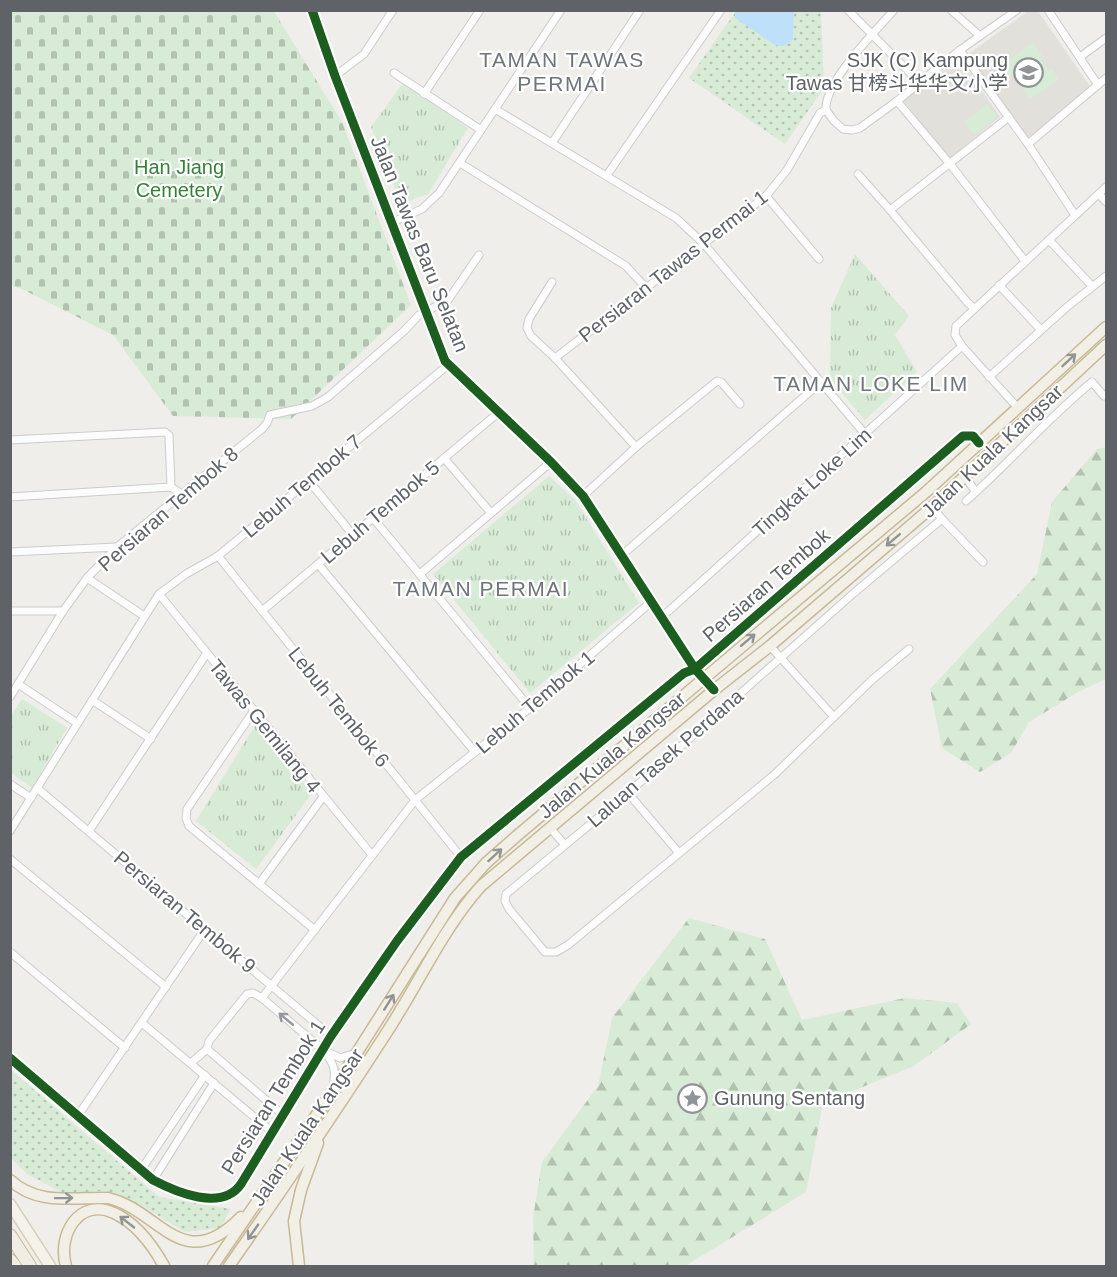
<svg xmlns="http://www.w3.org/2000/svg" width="1117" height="1277" font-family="Arial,'Noto Sans SC',sans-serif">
	<defs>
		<pattern id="grass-dots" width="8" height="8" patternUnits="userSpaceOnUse" patternTransform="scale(1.5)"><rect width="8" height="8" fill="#d8ebd6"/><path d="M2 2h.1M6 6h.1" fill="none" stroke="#b2c2b1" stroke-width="1.8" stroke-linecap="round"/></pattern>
		<pattern id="forest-firs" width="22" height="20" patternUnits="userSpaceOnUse" patternTransform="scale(1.5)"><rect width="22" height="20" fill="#d8ebd6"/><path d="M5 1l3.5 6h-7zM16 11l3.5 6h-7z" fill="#b2c2b1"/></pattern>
		<pattern id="cemetery-stones" width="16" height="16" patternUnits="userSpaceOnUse" patternTransform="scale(1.5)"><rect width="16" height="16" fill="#d8ebd6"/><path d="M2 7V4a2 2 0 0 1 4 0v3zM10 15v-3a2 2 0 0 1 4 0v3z" fill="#b2c2b1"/></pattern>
		<pattern id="park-tufts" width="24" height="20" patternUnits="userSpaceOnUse" patternTransform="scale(1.5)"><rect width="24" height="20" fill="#d8ebd6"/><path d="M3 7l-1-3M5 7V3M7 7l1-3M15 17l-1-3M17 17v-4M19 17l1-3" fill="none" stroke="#b2c2b1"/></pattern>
	</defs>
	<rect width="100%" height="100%" fill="#efeeea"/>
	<g fill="#e2e0da">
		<polygon points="1028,11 1038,11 1091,88 1028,139 967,55"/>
		<polygon points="960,59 1000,117 949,159 903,100"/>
	</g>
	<g fill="url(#grass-dots)">
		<polygon points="736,11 821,11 824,88 785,144 689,78"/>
		<polygon points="11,1070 159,1197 231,1209 220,1228 185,1232 139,1204 106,1191 63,1193 27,1174 11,1158"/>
	</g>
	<g fill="url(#forest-firs)">
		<polygon points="1106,447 1106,679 1078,692 1029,722 1011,753 980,772 942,748 930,689 1037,574 1052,502 1097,449"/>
		<polygon points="689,918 765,939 802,1020 905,998 957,1003 971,1024 914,1066 823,1103 806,1192 685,1266 534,1266 533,1218 542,1162 598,1086 612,1018"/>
	</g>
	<polygon fill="url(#cemetery-stones)" points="273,10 342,122 411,305 291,419 173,416 113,335 24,290 11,285 11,11"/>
	<g fill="url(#park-tufts)">
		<polygon points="403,83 468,128 428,194 401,204 371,127"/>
		<polygon points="855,254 909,316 895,335 917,372 865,420 830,379 831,308"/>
		<polygon points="549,476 575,500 639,603 530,693 433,574"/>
		<polygon points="22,699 67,728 32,788 11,773 11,716"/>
		<polygon points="256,724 312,793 256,869 196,821"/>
	</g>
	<g fill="#d8ebd6">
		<polygon points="1033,42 1042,55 1039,57 1049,71 1052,69 1059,80 1030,99 1013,75 1009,78 1000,66"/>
		<polygon points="987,104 997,117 974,135 964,121"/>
	</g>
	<path fill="#bfe0f9" d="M735,11H794L793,38C789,45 783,48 775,45L735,18Z"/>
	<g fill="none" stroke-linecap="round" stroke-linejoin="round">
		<defs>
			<g id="minor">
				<polyline points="848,10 920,83"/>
				<polyline points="951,10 980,36"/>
				<polyline points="1048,10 1098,85"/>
				<polyline points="960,50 1028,144 1075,215"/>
				<polyline points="1080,57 1106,38"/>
				<polyline points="394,73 481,130"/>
				<polyline points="335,76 364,54 393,10"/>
				<polyline points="424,94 480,10"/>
				<polyline points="897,101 950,164 1025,261"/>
				<polyline points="495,109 676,218 704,244 865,434"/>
				<polyline points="826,110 834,121 843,129 852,130 860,128 897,101 960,50 1017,10"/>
				<path d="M826,110C824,82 875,32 894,10"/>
				<polyline points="552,143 640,10"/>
				<polyline points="1028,144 1106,78"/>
				<polyline points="460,163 626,266 646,288"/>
				<polyline points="858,174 890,210"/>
				<polyline points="607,175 721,10"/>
				<polyline points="1099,194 1106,202"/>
				<polyline points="766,196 819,259"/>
				<polyline points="393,222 422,209 439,193 561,10"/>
				<polyline points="1049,240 1092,286"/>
				<polyline points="552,282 529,319 527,328 531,336 555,358 636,447"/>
				<polyline points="999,285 1041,330"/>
				<polyline points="974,308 968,303 890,210 1009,117"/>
				<polyline points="555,358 766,196 787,170 820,113 826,110"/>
				<polyline points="989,377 1067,307 1106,276"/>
				<polyline points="1017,407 962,346 955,335 956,326 1106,187"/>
				<polyline points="10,440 165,432 169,435 171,487"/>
				<polyline points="444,458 491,513"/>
				<polyline points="965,477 976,492"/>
				<polyline points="309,481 353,535"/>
				<polyline points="583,496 636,447 717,381 721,382 740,404"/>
				<polyline points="10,497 171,487 183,495"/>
				<path d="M966,501C1009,463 1047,419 1092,382L1104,396"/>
				<polyline points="373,518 530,708"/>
				<polyline points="942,519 983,562"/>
				<polyline points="10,552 117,547"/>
				<polyline points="622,555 821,382"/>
				<polyline points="218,556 461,857"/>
				<polyline points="318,564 475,752"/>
				<polyline points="420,574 551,462"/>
				<polyline points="87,578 144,616"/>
				<polyline points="159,594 372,855"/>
				<polyline points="10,611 63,611"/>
				<polyline points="262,611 498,413"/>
				<polyline points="662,617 962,346"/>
				<polyline points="770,646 834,717"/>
				<polyline points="909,649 873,679 775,774 568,945 556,952 545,952 509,909 505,901 506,894 628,793 855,592 942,519 932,507"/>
				<polyline points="18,684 77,723"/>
				<polyline points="10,697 63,611 87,578 117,547 262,429 267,423 270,415 312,406 328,397 405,330 419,315 448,300 479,255"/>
				<polyline points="92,700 151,739"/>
				<polyline points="253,712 187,809 186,818 189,826 315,930"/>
				<polyline points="10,784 31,798"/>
				<polyline points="37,788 331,1036"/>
				<polyline points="628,793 679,853"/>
				<polyline points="551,829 564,844"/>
				<polyline points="10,831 159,594 186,574 218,556 448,365"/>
				<polyline points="89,831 207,653"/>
				<polyline points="10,859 166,987"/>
				<polyline points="259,884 323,797"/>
				<polyline points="10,952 125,1048"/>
				<polyline points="262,998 253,993 247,994 209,1041 207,1049 282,1114"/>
				<polyline points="142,1023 271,1131"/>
				<path d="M325,1052C333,1063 337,1071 333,1085"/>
				<polyline points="356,1053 340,1058 323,1050 262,998 415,800 530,708 652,601"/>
				<path d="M10,1058L153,1180C176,1192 222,1212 241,1184L331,1036L397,941L461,857L684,673L695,669L963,436H973L979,443"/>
				<polyline points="191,1063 207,1049"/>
				<polyline points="77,1117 205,929"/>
				<polyline points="141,1170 205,1075"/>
				<polyline points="153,1180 214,1083"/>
			</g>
			<polyline id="tertiary" points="312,10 335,76 445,361 551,462 583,496 695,669 714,690"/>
			<polyline id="primary" points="10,1204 50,1266"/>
			<g id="trunk">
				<path d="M10,1180C38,1206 74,1197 108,1198C160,1210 182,1277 241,1217"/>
				<path d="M66,1266C57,1235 79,1197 114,1213C136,1223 153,1246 164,1266"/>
				<polyline points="213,1266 330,1095 455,898 486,863 519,834 926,492 1106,327"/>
				<path d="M229,1266C283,1189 336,1111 387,1032C419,983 442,930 481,886L714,690L770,646L932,507L1106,345"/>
				<polyline points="299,1266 294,1221 301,1190 318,1143"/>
			</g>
			<g id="motorway">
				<polyline points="10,1235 30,1266"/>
				<polyline points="10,1260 15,1266"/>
			</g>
		</defs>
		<use href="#minor" stroke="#cbcccc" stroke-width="9"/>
		<use href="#tertiary" stroke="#cbcccc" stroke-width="10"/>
		<use href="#primary" stroke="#d7ceb8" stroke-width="13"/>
		<use href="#trunk" stroke="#c8b996" stroke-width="13"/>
		<use href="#motorway" stroke="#c8b996" stroke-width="14"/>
		<use href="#minor" stroke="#fdfcfc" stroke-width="7"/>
		<use href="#tertiary" stroke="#fdfcfc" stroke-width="8"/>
		<use href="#primary" stroke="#f4f2e9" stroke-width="10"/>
		<use href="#trunk" stroke="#f2f0e6" stroke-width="10"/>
		<use href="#motorway" stroke="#f0ede3" stroke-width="12"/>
		<defs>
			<g id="cycleway">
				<polyline points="312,10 335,76 445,361 551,462 583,496 695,669 714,690"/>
				<path d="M10,1058L153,1180C176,1192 222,1212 241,1184L331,1036L397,941L461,857L684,673L695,669L963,436H973L979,443"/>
			</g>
		</defs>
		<use href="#cycleway" stroke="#fff" stroke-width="13"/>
		<use href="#cycleway" stroke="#1b5e20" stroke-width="9"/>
	</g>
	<defs><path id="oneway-shaft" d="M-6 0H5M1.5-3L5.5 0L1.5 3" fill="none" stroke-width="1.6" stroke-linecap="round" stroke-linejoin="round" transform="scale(1.5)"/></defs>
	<g stroke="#929494">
		<use href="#oneway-shaft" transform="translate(1069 360) rotate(-43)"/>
		<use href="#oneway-shaft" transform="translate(893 540) rotate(139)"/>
		<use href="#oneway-shaft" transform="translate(748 640) rotate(-40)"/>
		<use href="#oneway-shaft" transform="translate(495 855) rotate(-42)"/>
		<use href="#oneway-shaft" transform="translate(389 1002) rotate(-58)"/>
		<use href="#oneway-shaft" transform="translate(64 1198) rotate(-1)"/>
		<use href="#oneway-shaft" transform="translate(127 1222) rotate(-142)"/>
		<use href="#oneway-shaft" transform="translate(253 1232) rotate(125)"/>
	</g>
	<use stroke="#96999c" href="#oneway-shaft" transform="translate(286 1019) rotate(-140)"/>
	<defs>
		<symbol id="school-ring" viewBox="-11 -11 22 22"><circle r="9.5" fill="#fff" stroke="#919496" stroke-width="1.5"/><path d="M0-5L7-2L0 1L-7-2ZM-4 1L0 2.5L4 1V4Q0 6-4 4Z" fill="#919496"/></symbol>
		<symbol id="sight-ring" viewBox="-11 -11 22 22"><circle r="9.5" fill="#fff" stroke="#919496" stroke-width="1.5"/><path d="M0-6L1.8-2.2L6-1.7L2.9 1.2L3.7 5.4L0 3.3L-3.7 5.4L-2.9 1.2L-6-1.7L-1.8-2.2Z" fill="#919496"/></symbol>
	</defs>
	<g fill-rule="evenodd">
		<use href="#school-ring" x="1012" y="56" width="33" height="33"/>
		<use href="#sight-ring" x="676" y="1082" width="33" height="33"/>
	</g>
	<g text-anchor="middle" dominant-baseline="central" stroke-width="4.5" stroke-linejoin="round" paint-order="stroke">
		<g font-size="20" fill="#5f6368" stroke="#fff" text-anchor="end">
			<text x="1008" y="60">SJK (C) Kampung<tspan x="1008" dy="23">Tawas 甘榜斗华华文小学</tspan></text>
			<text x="714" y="1098" text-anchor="start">Gunung Sentang</text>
		</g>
		<g font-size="20" fill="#348238" stroke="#fff">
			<text x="179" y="167">Han Jiang<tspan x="179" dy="23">Cemetery</tspan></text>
		</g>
		<g font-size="20" fill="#5f6368" stroke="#fff">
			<text transform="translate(420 244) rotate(68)">Jalan Tawas Baru Selatan</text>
			<text transform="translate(673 266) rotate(-38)">Persiaran Tawas Permai 1</text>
			<text transform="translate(992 451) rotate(-43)">Jalan Kuala Kangsar</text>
			<text transform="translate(812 482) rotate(-42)">Tingkat Loke Lim</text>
			<text transform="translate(302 486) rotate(-40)">Lebuh Tembok 7</text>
			<text transform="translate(168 509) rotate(-41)">Persiaran Tembok 8</text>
			<text transform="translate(380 512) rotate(-40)">Lebuh Tembok 5</text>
			<text transform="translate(766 585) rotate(-41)">Persiaran Tembok</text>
			<text transform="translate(535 702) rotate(-40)">Lebuh Tembok 1</text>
			<text transform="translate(339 707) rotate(51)">Lebuh Tembok 6</text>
			<text transform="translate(265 726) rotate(51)">Tawas Gemilang 4</text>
			<text transform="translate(612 755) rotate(-40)">Jalan Kuala Kangsar</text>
			<text transform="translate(665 758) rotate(-41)">Laluan Tasek Perdana</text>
			<text transform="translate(185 912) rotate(40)">Persiaran Tembok 9</text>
			<text transform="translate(273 1097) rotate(-58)">Persiaran Tembok 1</text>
			<text transform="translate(307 1127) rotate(-56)">Jalan Kuala Kangsar</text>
		</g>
		<g font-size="21" letter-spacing="1.5" fill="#70757a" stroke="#fff">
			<text x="562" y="59">TAMAN TAWAS<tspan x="562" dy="24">PERMAI</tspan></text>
			<text x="871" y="383">TAMAN LOKE LIM</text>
			<text x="481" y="588">TAMAN PERMAI</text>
		</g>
	</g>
	<rect width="1117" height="1277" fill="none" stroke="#5f6368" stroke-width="24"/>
</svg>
